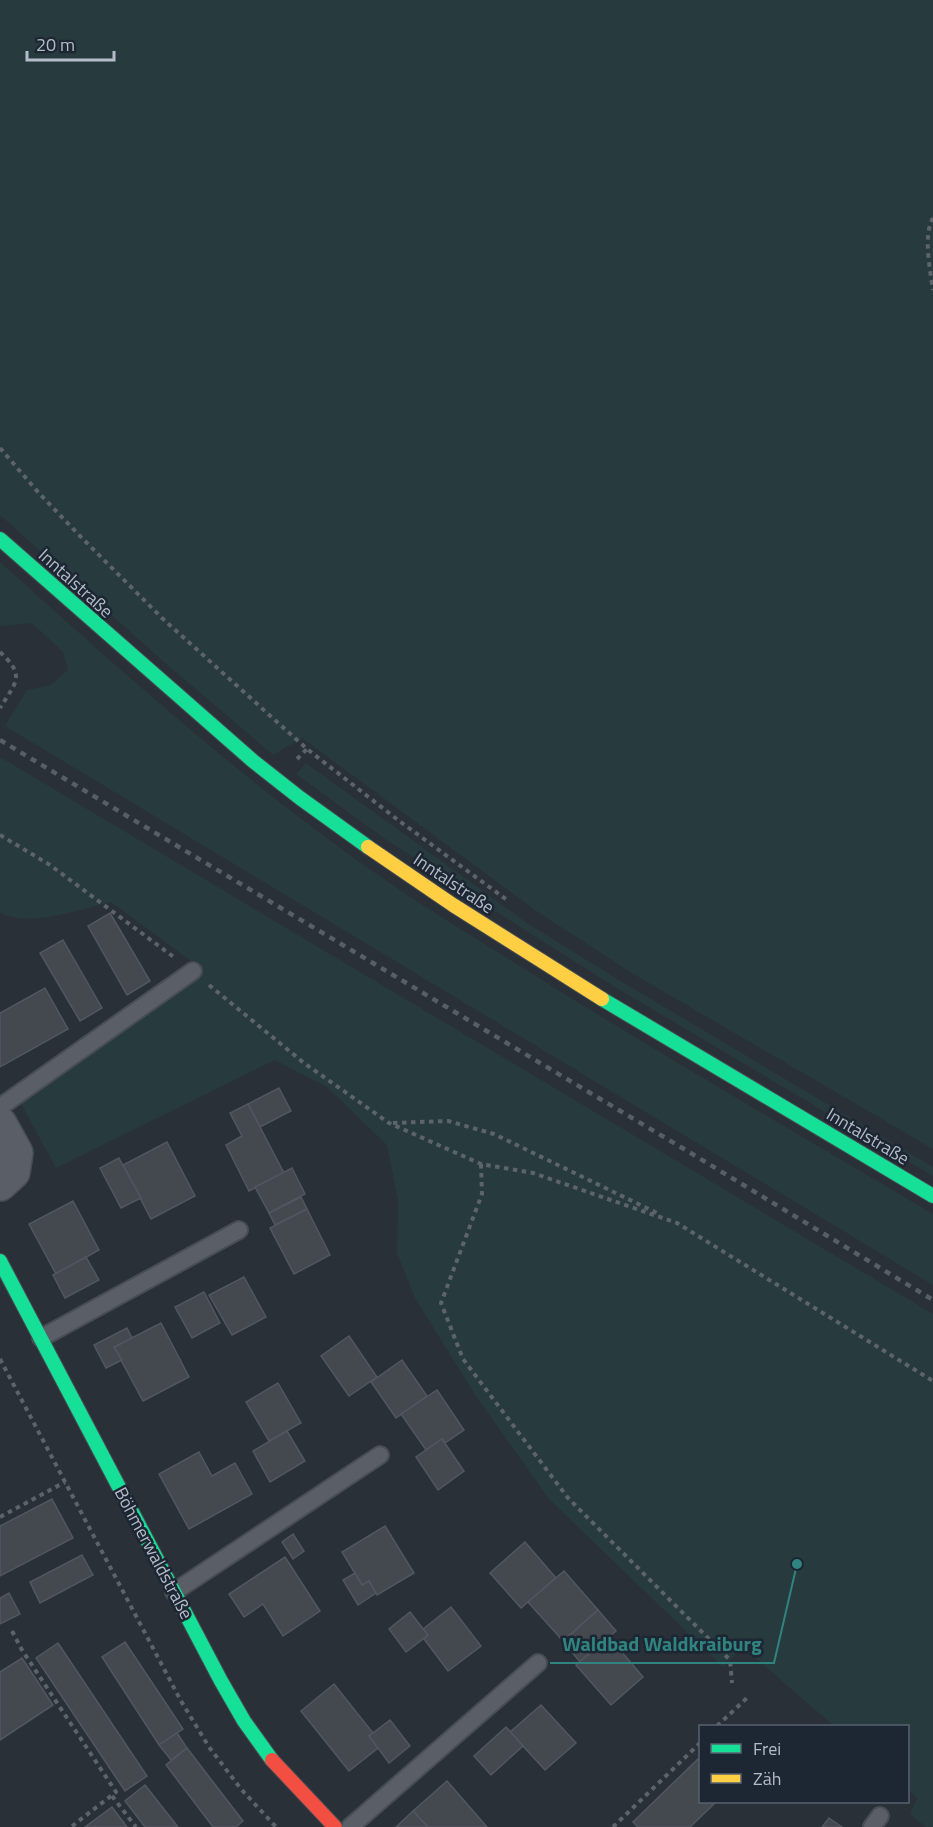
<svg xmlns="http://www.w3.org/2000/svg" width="933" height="1827" font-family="'Titillium Web',sans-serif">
	<rect width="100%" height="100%" fill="#2a3038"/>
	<g fill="#273a3e">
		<polygon points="0,0 933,0 933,1149 630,972 535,910 302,738 273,755 164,662 0,515"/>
		<path d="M0,562C117,667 233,772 361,863C414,901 470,935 525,969C659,1054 797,1133 933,1214V1285L5,726L27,690L51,685L68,670L63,652L32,623L0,626Z"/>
		<path d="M0,757L933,1314V1827H926L910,1814L917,1798L908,1790V1726H834L743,1647L723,1667L548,1498L476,1396L415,1298L397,1253L398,1200L387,1145L327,1087L275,1060L56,1168L20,1102L192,984L191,961L111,902C83,909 25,929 0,912Z"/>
		<polygon points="306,763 527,923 624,983 933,1167 933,1176 620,990 523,929 385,839 296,774"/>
	</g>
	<g fill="#444950" stroke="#52575f" stroke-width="1.5">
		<polygon points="110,913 150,981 127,995 88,926"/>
		<polygon points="63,940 102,1008 80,1021 40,953"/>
		<polygon points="45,988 68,1029 0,1067 0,1013"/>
		<polygon points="279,1088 291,1111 260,1127 248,1104"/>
		<polygon points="248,1104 284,1173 249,1191 226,1145 242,1136 230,1113"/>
		<polygon points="167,1142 195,1196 151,1219 123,1165"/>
		<polygon points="119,1158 141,1198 121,1208 100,1168"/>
		<polygon points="292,1168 305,1194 269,1213 255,1187"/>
		<polygon points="301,1197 307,1209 275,1225 269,1213"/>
		<polygon points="73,1201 99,1250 56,1274 29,1224"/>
		<polygon points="307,1209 330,1255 294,1274 270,1228"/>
		<polygon points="86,1257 99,1280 65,1298 53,1275"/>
		<polygon points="244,1277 266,1317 232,1335 209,1295"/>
		<polygon points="204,1292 220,1323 192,1338 175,1307"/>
		<polygon points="161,1323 189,1377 143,1401 114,1347"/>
		<polygon points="127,1328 132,1338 114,1347 122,1360 106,1368 94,1345"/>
		<polygon points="349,1336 377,1377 349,1396 321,1356"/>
		<polygon points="402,1360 427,1396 396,1418 371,1382"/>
		<polygon points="278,1383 301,1423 269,1441 246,1402"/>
		<polygon points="437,1390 464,1430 445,1443 442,1439 426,1450 401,1414"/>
		<polygon points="287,1431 305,1461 270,1482 253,1451"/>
		<polygon points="442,1439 464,1471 438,1490 416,1457"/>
		<polygon points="199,1452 212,1476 235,1463 252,1494 189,1529 159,1474"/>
		<polygon points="52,1499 73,1538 0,1576 0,1526"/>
		<polygon points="385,1526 414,1573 377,1595 369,1581 362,1585 342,1552"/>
		<polygon points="293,1534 304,1551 293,1559 282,1542"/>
		<polygon points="525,1542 556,1578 521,1608 490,1573"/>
		<polygon points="82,1555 93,1575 40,1603 30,1582"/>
		<polygon points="285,1557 320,1611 283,1636 263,1604 244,1617 229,1594"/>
		<polygon points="564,1571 598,1610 563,1641 528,1602"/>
		<polygon points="355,1573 362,1585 369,1581 376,1593 358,1605 343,1580"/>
		<polygon points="9,1593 20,1614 0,1624 0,1598"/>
		<polygon points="451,1607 481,1646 448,1671 424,1639 428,1635 423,1629"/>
		<polygon points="598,1610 616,1631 580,1662 563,1641"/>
		<polygon points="410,1612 428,1635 406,1652 389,1629"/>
		<polygon points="609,1637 643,1677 611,1705 576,1665"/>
		<polygon points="125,1642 183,1729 159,1745 102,1657"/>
		<polygon points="58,1643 147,1776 125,1791 36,1658"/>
		<polygon points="22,1658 53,1705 0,1740 0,1672"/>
		<polygon points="334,1684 373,1733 369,1736 378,1748 349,1771 301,1711"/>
		<polygon points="541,1705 576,1743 545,1770 510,1732"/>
		<polygon points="390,1720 410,1746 389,1763 369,1736"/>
		<polygon points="506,1727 523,1746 491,1775 474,1756"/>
		<polygon points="177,1733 187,1748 171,1760 159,1745"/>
		<polygon points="187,1748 243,1821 236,1827 213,1827 166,1765"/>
		<polygon points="700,1757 700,1802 716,1802 690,1827 638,1827 633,1822"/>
		<polygon points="447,1781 487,1827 428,1827 413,1811"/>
		<polygon points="145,1785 178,1827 145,1827 125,1801"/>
		<polygon points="112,1807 127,1827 85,1827"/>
		<polygon points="413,1811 428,1827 396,1827"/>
		<polygon points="829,1818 842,1827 822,1827"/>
	</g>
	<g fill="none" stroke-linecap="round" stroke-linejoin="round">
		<defs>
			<g id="lane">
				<polyline points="0,1107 193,971"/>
				<polyline points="41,1338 239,1230"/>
				<polyline points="174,1592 380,1455"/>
				<polyline points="350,1827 538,1663"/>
				<polyline points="872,1827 880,1816"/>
			</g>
			<polyline id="street" points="0,1124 16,1153 13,1172 0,1184"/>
			<g id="fast">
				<polyline points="0,539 253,761 300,798 368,847"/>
				<polyline points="602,999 933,1196"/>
				<polyline points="0,1261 221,1681 244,1721 272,1760"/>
			</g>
			<polyline id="slow" points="368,847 453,905 602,999"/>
			<polyline id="jam" points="272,1760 335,1827"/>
		</defs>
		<use href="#lane" stroke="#484c53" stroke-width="20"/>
		<use href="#street" stroke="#484c53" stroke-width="36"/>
		<use href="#fast" stroke="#484c53" stroke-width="16"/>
		<use href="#slow" stroke="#484c53" stroke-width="16"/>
		<use href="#jam" stroke="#484c53" stroke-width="16"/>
		<g stroke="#5d636a" stroke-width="4" stroke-dasharray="4.5 4.5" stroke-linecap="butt">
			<path d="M933,218C923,235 930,270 933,290"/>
			<polyline points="0,448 38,492 81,537 162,618 307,749 398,820 507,900"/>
			<path d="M0,652C26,676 16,682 0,708"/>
			<polyline points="297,759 307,749"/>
			<polyline points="0,835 50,865 175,958"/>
			<polyline points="209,985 304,1063 389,1123 481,1164 533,1173 677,1223 933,1381"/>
			<polyline points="393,1123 448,1121 494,1134 659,1214"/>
			<polyline points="481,1164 482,1194 441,1303 463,1359 568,1498 730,1660 732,1683"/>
			<polyline points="0,1359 181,1701 209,1747 241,1789 276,1827"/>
			<polyline points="0,1517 65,1482"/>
			<polyline points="12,1631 22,1650 116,1792 71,1827"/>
			<polyline points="717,1726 748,1697"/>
			<polyline points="112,1796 136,1827"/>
			<polyline points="613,1827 700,1743"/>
		</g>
		<use href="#lane" stroke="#5a5e66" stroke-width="16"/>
		<use href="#street" stroke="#5a5e66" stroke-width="33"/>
		<use href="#fast" stroke="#16e098" stroke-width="14"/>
		<use href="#slow" stroke="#ffcf43" stroke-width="14"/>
		<use href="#jam" stroke="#f24e42" stroke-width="14"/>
		<polyline stroke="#595d64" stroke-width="4.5" stroke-dasharray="6 6" stroke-linecap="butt" points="0,740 689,1152 933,1300"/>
	</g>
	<g text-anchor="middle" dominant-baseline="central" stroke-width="5" stroke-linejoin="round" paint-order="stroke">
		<g font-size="18" fill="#b4bcc9" stroke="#1d2633">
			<text transform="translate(76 583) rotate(42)">Inntalstraße</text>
			<text transform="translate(454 883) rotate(34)">Inntalstraße</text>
			<text transform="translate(868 1136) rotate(31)">Inntalstraße</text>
			<text transform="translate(154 1553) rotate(62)">Böhmerwaldstraße</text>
		</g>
	</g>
	<path fill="none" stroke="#308480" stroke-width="2" d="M797 1564L774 1663H550"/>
	<circle fill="#308480" stroke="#1d2633" stroke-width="2" cx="797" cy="1564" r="6"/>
	<g font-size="20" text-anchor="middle" font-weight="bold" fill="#308480" stroke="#1d2633" stroke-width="5" stroke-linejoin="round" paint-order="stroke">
		<text x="662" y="1651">Waldbad Waldkraiburg</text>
	</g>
	<rect x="699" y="1725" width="210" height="78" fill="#1d2633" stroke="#59626f" stroke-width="1.5"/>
	<rect x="711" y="1744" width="30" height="9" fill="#16e098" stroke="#59626f" stroke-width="1.5"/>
	<text x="753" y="1755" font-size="18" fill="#b4bcc9">Frei</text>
	<rect x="711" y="1774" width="30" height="9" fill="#ffcf43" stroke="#59626f" stroke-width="1.5"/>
	<text x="753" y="1785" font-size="18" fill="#b4bcc9">Zäh</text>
	<path d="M27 51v9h87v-9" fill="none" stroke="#b4bcc9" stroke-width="3"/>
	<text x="36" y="51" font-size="18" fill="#b4bcc9" stroke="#1d2633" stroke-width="4.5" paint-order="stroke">20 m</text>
</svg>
